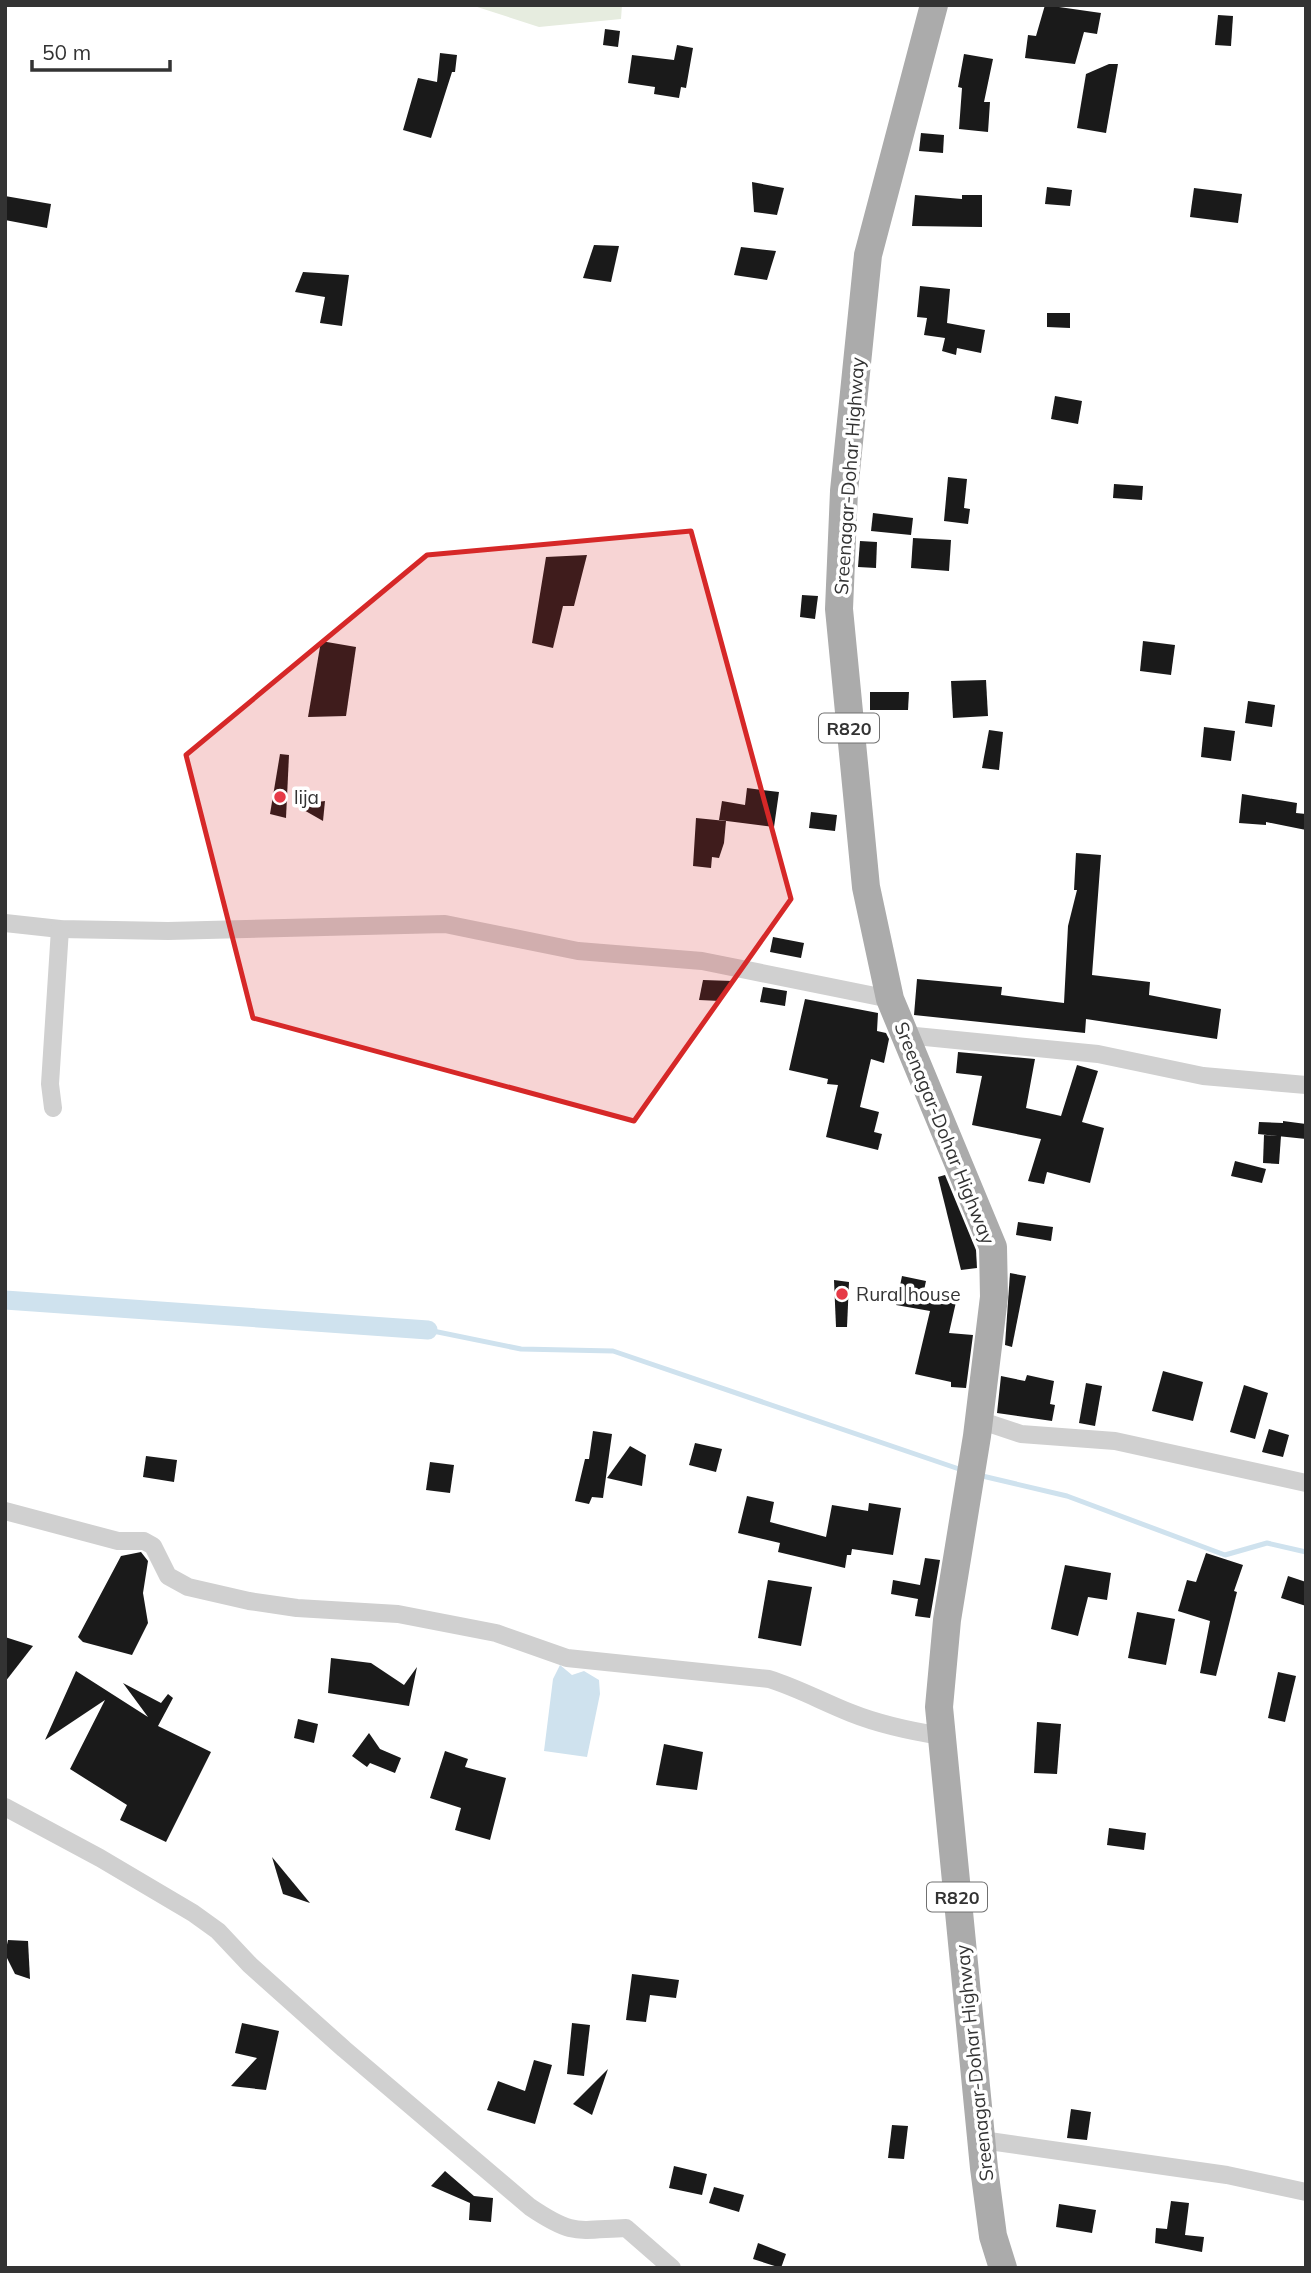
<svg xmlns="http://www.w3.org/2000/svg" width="1311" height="2273" font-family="Mulish,sans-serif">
	<rect width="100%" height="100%" fill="#fff"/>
	<polygon fill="#e6ecdf" points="471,5 470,5 622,5 621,19 539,27"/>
	<polygon fill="#cfe2ee" points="560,1665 572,1675 584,1671 599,1680 600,1694 587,1757 544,1751 553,1679"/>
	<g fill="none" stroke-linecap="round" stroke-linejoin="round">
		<g stroke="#cfe2ee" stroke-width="5">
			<polyline points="428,1330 521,1349 613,1351 962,1470"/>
			<polyline points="978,1475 1067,1496 1225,1555 1267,1543 1306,1552"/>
		</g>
		<polyline stroke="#cfe2ee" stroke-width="19" points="5,1300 428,1330"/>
	</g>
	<g fill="#1a1a1a">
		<polygon points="1045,5 1101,13 1097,34 1084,32 1075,64 1025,58 1028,35 1036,36"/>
		<polygon points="1218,15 1233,16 1231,46 1215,45"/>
		<polygon points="605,29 620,31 618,47 603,45"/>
		<polygon points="677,45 693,48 686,88 681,87 679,98 654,94 655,87 628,83 632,55 674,60"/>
		<polygon points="440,53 457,55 455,72 452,72 431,138 403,130 418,78 437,82"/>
		<polygon points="964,54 993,59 984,102 990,102 988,132 959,129 962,88 958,87"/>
		<polygon points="1109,64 1118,64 1106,133 1077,128 1086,74"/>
		<polygon points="921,133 944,135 943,153 919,151"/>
		<polygon points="752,182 784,188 777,215 754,212"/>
		<polygon points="1047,187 1072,190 1070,206 1045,204"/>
		<polygon points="1194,188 1242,194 1238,223 1190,217"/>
		<polygon points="915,195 962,199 962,195 982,195 982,227 912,226"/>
		<polygon points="5,196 51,204 47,228 5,220"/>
		<polygon points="594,245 619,246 611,282 583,278"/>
		<polygon points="741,247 776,251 767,280 734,275"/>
		<polygon points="303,272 349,275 342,326 320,323 325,297 295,292"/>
		<polygon points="920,286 950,289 947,323 985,330 981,353 957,348 956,355 942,351 945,338 924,335 927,318 917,317"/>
		<polygon points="1047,313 1070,313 1070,328 1047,327"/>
		<polygon points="1055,396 1082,401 1078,424 1051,419"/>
		<polygon points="948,477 967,479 964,508 970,509 968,524 944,521"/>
		<polygon points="1114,484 1143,486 1142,500 1113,498"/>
		<polygon points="873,513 913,518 911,535 871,531"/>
		<polygon points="913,538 951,540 949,571 911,568"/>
		<polygon points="860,541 877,542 876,568 858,567"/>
		<polygon points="587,555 574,606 563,606 553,648 532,643 546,557"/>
		<polygon points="802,595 818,596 815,619 800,617"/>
		<polygon points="321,641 356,647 346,716 308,717"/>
		<polygon points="1143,641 1175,645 1171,675 1140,671"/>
		<polygon points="986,680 988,716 953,718 951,681"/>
		<polygon points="870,692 909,692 908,710 870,710"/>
		<polygon points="1248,701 1275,705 1272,727 1245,723"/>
		<polygon points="1204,727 1235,731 1231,761 1201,757"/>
		<polygon points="989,730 1003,732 999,770 982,768"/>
		<polygon points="280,754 289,755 286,818 270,814"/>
		<polygon points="747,788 779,792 774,827 719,820 722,801 745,805"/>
		<polygon points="1242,794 1297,803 1296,813 1306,814 1306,830 1266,822 1266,825 1239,823"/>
		<polygon points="325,801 323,821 295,805"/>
		<polygon points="811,812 837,815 835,831 809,828"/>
		<polygon points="696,818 726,821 724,843 719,858 712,857 711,868 693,866"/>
		<polygon points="1076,853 1101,855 1092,975 1150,982 1149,995 1221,1009 1217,1039 1086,1019 1085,1033 914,1015 917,979 1002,987 1001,995 1064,1003 1068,926 1077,890 1074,890"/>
		<polygon points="773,937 804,943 801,958 770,952"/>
		<polygon points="703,980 733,981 720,1001 699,1000"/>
		<polygon points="763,987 787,991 785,1006 760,1002"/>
		<polygon points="805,999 878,1013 877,1031 886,1033 889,1039 884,1063 871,1059 860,1107 879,1112 874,1132 882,1134 878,1150 826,1137 838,1085 827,1084 828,1079 789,1070"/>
		<polygon points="958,1052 1035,1059 1026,1108 1061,1116 1077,1065 1098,1071 1082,1122 1104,1128 1090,1183 1047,1172 1044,1184 1028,1181 1041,1139 972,1125 982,1076 956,1073"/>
		<polygon points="1283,1121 1306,1124 1306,1139 1258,1134 1259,1122 1283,1123"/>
		<polygon points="1264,1135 1281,1136 1279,1164 1263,1163"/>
		<polygon points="1235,1161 1266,1169 1262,1183 1231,1176"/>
		<polygon points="945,1175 976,1250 977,1268 961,1270 938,1177"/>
		<polygon points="1018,1222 1053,1227 1051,1241 1016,1235"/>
		<polygon points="1010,1273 1026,1276 1012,1347 1005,1345"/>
		<polygon points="902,1276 926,1281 923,1295 956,1302 949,1333 973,1335 966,1388 951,1387 951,1382 915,1374 930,1311 896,1305"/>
		<polygon points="834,1280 849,1282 847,1327 836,1327"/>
		<polygon points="1163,1371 1203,1382 1193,1421 1152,1411"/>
		<polygon points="1027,1375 1054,1381 1050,1404 1055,1405 1052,1421 997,1413 1001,1376 1025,1381"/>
		<polygon points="1086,1383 1102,1386 1095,1426 1079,1423"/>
		<polygon points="1244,1385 1268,1393 1255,1439 1230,1432"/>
		<polygon points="1269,1429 1289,1435 1283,1457 1262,1452"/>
		<polygon points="593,1431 612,1434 603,1498 592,1497 589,1504 575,1501 585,1459 589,1459"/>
		<polygon points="695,1443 722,1449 716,1472 689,1465"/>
		<polygon points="630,1446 646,1455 642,1486 607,1478"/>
		<polygon points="146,1456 177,1460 174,1482 143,1477"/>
		<polygon points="430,1462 454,1465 450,1493 426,1490"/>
		<polygon points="747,1496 774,1502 770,1522 826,1537 832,1505 868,1511 869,1503 901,1508 893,1555 852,1549 851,1555 847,1555 845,1568 778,1552 780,1543 738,1533"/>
		<polygon points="141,1552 148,1561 143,1593 148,1623 132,1655 83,1642 78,1637 121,1556"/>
		<polygon points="1206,1553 1243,1565 1234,1591 1237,1592 1216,1676 1200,1673 1210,1621 1178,1611 1187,1580 1196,1582"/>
		<polygon points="925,1558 940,1560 930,1618 915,1616 918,1599 891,1594 893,1580 920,1585"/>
		<polygon points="1065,1565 1111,1573 1107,1600 1088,1597 1078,1636 1051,1629"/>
		<polygon points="1288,1576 1306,1582 1306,1606 1281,1598"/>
		<polygon points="768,1580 812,1587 801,1646 758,1638"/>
		<polygon points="1137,1612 1175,1619 1166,1665 1128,1658"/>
		<polygon points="5,1637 33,1646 5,1682"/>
		<polygon points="331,1658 371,1663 404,1685 417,1667 409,1706 328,1693"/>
		<polygon points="76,1671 148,1717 123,1683 161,1703 168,1694 173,1698 158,1726 211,1752 166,1842 120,1820 127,1805 70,1769 105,1700 45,1740"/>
		<polygon points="1278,1672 1296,1676 1285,1722 1268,1718"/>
		<polygon points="298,1719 318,1724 314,1743 294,1738"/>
		<polygon points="1037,1722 1061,1724 1057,1774 1034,1773"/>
		<polygon points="369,1733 380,1749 401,1758 395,1773 370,1763 367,1767 352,1756"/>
		<polygon points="664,1744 703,1752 697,1790 656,1785"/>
		<polygon points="445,1751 468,1759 465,1767 506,1778 490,1840 455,1830 461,1808 430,1798"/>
		<polygon points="1109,1828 1146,1833 1144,1850 1107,1845"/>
		<polygon points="272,1857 310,1903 283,1894"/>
		<polygon points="8,1940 28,1941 30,1979 15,1974 5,1954"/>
		<polygon points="632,1974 679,1980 676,1998 650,1995 646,2022 626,2020"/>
		<polygon points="242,2023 279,2031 266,2090 231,2086 257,2058 235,2053"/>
		<polygon points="572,2023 590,2025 584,2076 567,2074"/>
		<polygon points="534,2060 552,2065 535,2124 487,2110 498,2081 525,2091"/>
		<polygon points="608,2069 592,2115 573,2104"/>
		<polygon points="1071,2109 1091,2112 1087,2140 1067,2138"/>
		<polygon points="892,2125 908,2126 904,2159 888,2158"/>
		<polygon points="674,2166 707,2174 702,2195 669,2188"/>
		<polygon points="445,2171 474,2196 493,2198 491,2222 469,2220 470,2203 431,2186"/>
		<polygon points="714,2187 744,2195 739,2212 709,2203"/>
		<polygon points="1171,2201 1189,2203 1185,2235 1204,2237 1202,2252 1155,2243 1156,2228 1167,2229"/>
		<polygon points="1059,2204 1096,2210 1092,2233 1056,2227"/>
		<polygon points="758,2243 786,2254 781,2268 753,2259"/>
	</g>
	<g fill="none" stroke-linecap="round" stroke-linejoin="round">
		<g stroke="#d0d0d0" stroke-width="18">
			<polyline points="5,923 60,929 168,931 445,924 578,951 702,961 890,999"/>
			<polyline points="905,1035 1098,1054 1203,1076 1306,1085"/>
			<polyline points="53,1108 50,1084 60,929"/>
			<polyline points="979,1420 1021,1434 1115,1441 1306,1483"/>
			<path d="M5,1511L118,1541H144L153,1546L168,1576L188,1587L249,1601L297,1608L398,1614L496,1633L567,1658L769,1679C798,1688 823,1702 851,1713C881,1725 910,1731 942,1736"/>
			<path d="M5,1807L100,1858L193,1913L218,1931L250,1965L344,2049L530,2207C573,2236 576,2230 626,2228L672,2268"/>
			<polyline points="982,2140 1227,2175 1306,2192"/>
		</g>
		<polyline stroke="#ababab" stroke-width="28" points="934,5 868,255 844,491 839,609 866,887 890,999 993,1247 994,1297 977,1436 947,1620 939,1707 984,2168 993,2236 1003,2268"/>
	</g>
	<path fill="#d62828" fill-opacity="0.2" stroke="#d62828" stroke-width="5" stroke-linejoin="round" d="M691,531L791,899L634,1121L253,1018L186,755L427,555Z"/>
	<g fill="#e63946" stroke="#fff" stroke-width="2.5">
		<circle cx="280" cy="797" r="7"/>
		<circle cx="842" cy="1294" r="7"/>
	</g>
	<g text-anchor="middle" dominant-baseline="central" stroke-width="7" stroke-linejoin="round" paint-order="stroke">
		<g fill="#fff" stroke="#707070" stroke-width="2">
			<rect x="819" y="713.5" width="60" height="29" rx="5"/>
			<rect x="927" y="1882.5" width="60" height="29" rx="5"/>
		</g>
		<g font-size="18" font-weight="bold" fill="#333">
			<text x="849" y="728">R820</text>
			<text x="957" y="1897">R820</text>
		</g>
		<g font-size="19" fill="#333" stroke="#fff">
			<text transform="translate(849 476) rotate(-86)">Sreenagar-Dohar Highway</text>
			<text transform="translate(945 1133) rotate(68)">Sreenagar-Dohar Highway</text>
			<text transform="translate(974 2063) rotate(-96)">Sreenagar-Dohar Highway</text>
		</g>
		<g font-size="19" fill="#333" stroke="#fff" text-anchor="start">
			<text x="294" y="797">lija</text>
			<text x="856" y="1294">Rural house</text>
		</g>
	</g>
	<rect width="1311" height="2273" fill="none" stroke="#333333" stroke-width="14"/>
	<path d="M32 60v10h138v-10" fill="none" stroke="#333333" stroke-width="3.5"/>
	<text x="42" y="60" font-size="21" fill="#333333" stroke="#ffffff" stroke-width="5" paint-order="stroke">50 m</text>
</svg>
